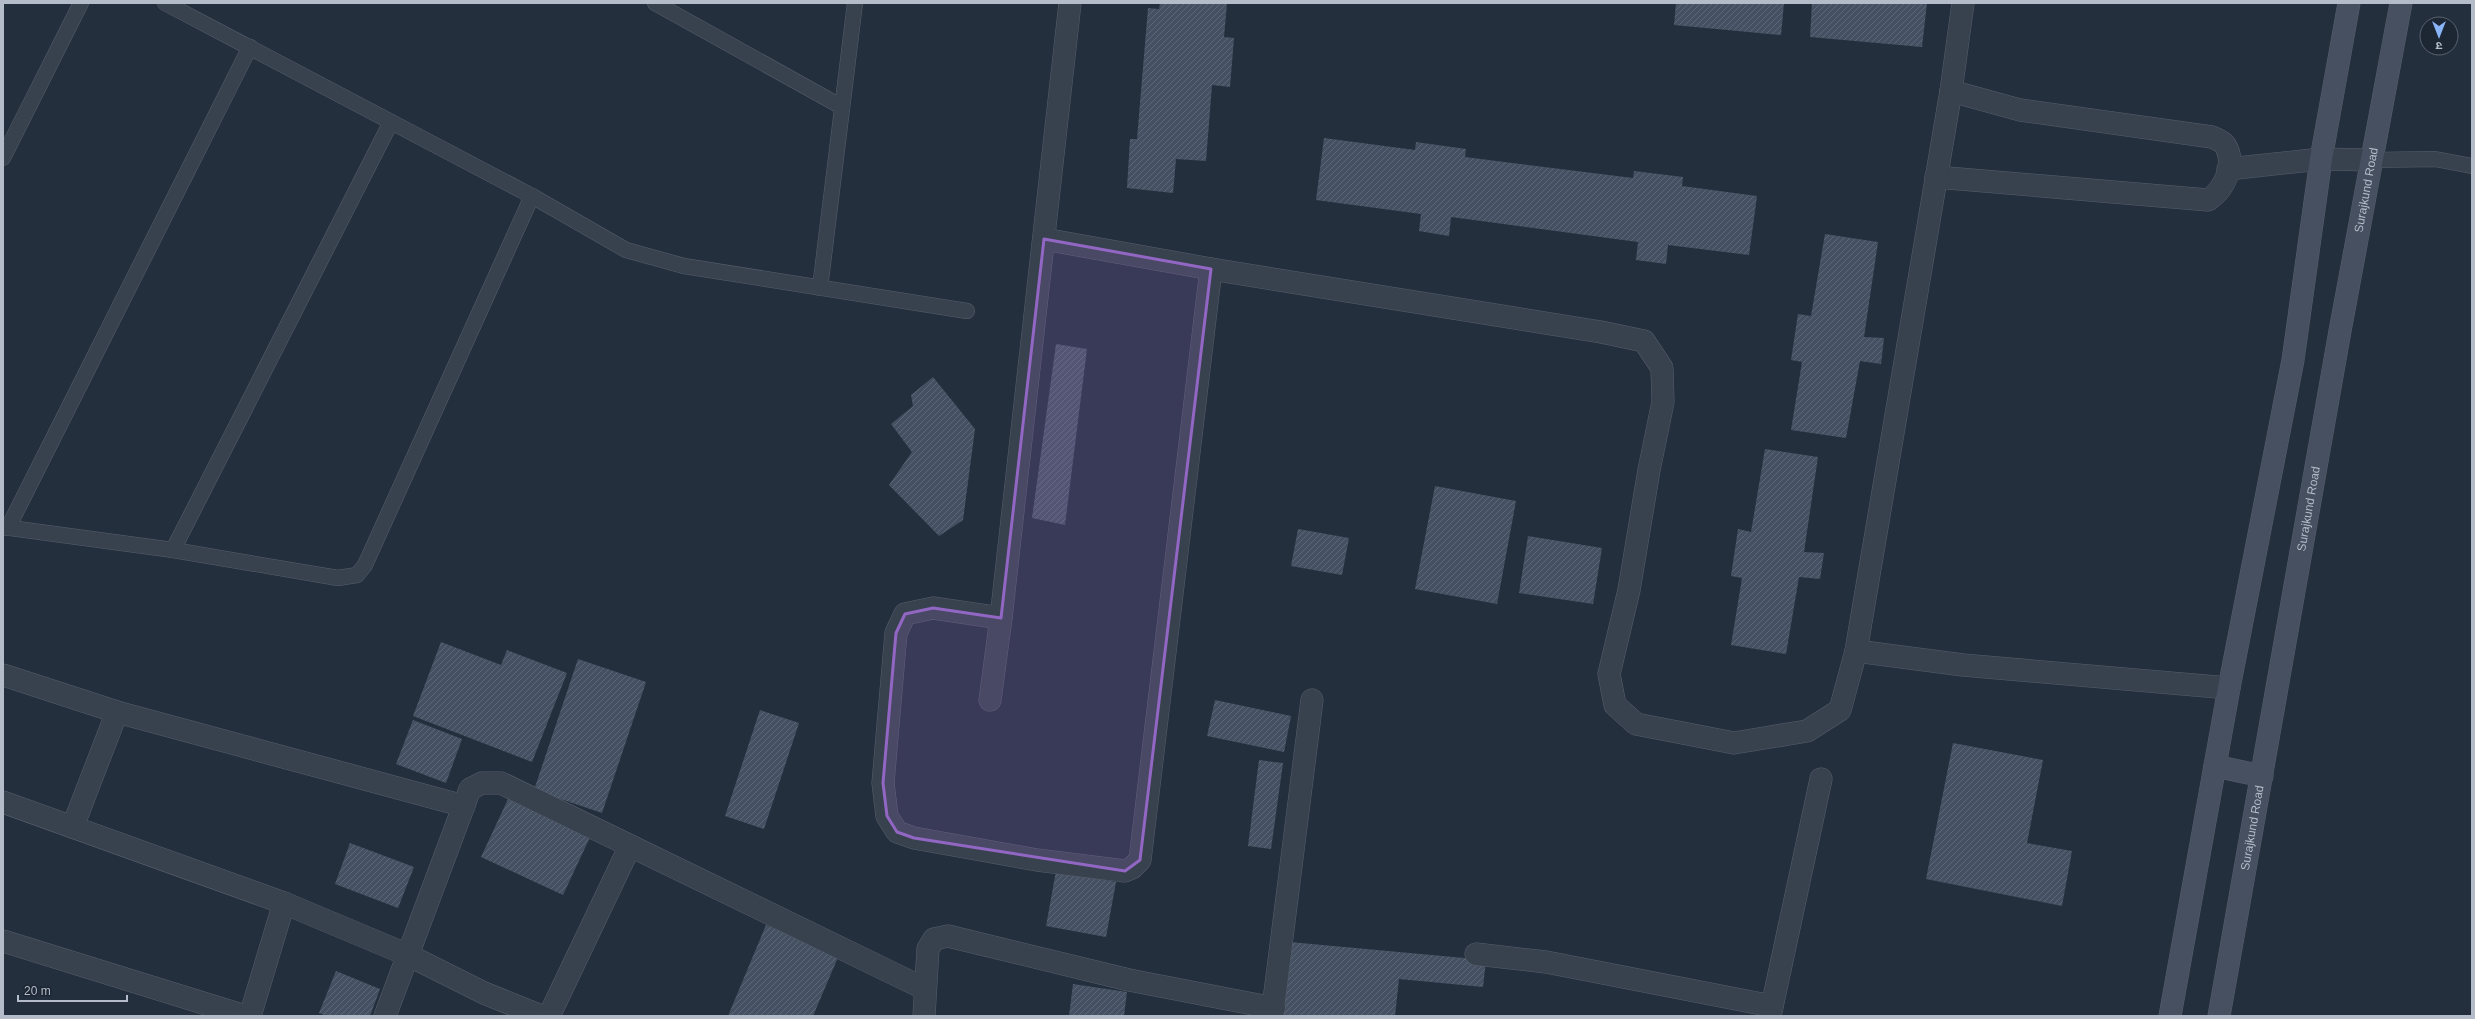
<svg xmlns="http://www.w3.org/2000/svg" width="2475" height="1019" font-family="Arial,'Noto Sans Devanagari',sans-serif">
	<defs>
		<pattern id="building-hatch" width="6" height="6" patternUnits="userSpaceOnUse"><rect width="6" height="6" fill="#455162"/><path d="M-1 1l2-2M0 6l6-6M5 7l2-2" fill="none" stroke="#5d6877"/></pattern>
	</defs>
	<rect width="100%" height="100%" fill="#242f3e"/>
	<g fill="url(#building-hatch)">
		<polygon points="1160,3 1227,3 1224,37 1234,38 1230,87 1212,85 1206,161 1176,159 1173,193 1127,188 1130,139 1137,139 1148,8 1159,9"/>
		<polygon points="1676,3 1784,3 1781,35 1674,25"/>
		<polygon points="1812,3 1927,3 1922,47 1810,37"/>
		<polygon points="1324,138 1415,150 1416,142 1466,149 1465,157 1633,178 1634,171 1683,177 1682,186 1757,196 1749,255 1668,245 1666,264 1636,260 1638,242 1451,217 1449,236 1419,231 1421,214 1316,200"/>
		<polygon points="1825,234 1878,242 1864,337 1884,338 1881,364 1860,361 1846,438 1791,430 1802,362 1791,360 1798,314 1811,316"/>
		<polygon points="1056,344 1087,349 1065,525 1032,518"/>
		<polygon points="933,377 975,429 963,520 939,536 889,485 912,452 891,424 913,406 911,395"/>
		<polygon points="1765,449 1818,457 1804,552 1824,553 1820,579 1799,577 1786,654 1731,645 1742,578 1731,576 1738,529 1751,532"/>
		<polygon points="1435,486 1516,501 1497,604 1415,589"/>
		<polygon points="1298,529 1349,538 1342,575 1291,566"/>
		<polygon points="1528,536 1602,548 1593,604 1519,593"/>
		<polygon points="441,642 501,665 507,650 567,673 532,762 413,716"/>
		<polygon points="578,659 646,682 602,813 534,790"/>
		<polygon points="1215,700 1291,716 1284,752 1207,736"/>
		<polygon points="760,710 799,723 764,829 725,816"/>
		<polygon points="413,720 462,739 446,783 396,764"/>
		<polygon points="1953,743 2043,760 2027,843 2072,851 2062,906 1926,879"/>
		<polygon points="1259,760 1283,763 1271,849 1248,846"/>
		<polygon points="509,797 591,835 563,895 481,857"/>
		<polygon points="350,843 414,867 398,908 335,884"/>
		<polygon points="1056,871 1116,882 1106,937 1046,926"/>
		<polygon points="766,925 839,955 813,1016 728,1016"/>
		<polygon points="1290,942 1486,960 1483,987 1399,979 1395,1016 1283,1016"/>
		<polygon points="336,971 380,989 370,1016 327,1016 319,1013"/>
		<polygon points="1073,984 1127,992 1124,1016 1069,1016"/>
	</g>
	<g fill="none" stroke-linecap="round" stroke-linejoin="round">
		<defs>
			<g id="service">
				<polyline points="165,3 532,196 626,250 684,266 967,311"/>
				<polyline points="655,3 842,107"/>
				<polyline points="3,158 81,3"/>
				<polyline points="2373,160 2435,159 2472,166"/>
				<polyline points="820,288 855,3"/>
				<polyline points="3,527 173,550 338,578 357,575 365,565 532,196"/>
				<polyline points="8,528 250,47"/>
				<polyline points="173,550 391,122"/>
			</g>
			<g id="minor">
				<polyline points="2228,169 2321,159 2373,160"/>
				<path d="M1936,177L2208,200C2224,190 2237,164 2225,145C2222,141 2216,139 2212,137L2020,110L1951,91"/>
				<polyline points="1044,239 1211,269 1601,332 1644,341 1662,368 1663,402 1649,470 1629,590 1609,674 1615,705 1636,724 1734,743 1807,731 1840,710 1856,651 1951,91 1963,3"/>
				<polyline points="1001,618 933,608 905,614 896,633 883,783 887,816 897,832 914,838 1037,860 1125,871 1132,868 1140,860 1211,269"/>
				<polyline points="1856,651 1963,665 2229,688"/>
				<polyline points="3,675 117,712 464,806"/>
				<polyline points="990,700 1001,618 1070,3"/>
				<polyline points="3,802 284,903 408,955 484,993 541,1016"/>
				<polyline points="73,826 117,712"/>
				<polyline points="3,941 245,1016"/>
				<polyline points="1476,954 1546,962 1772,1006"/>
				<polyline points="250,1016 284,903"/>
				<polyline points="385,1016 470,789 482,783 501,783 925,989"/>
				<polyline points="549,1016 630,846"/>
				<polyline points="924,1016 928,949 934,939 948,936 1129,980 1274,1008"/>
				<polyline points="1272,1016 1312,700"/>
				<polyline points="1770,1016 1821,779"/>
			</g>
			<g id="secondary">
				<polyline points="2215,766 2262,776"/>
				<polyline points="2170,1016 2229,688 2293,360 2321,159 2349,3"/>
				<path id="s1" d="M2219,1016L2340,331L2401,3"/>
			</g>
		</defs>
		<use href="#service" stroke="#565f6c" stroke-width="16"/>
		<use href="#minor" stroke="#565f6c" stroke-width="23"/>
		<use href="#secondary" stroke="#565f6c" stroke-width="23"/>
		<use href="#service" stroke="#38414e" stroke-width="15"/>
		<use href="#minor" stroke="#38414e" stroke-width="22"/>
		<use href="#secondary" stroke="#465061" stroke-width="22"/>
	</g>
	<path fill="#9266c3" fill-opacity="0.2" stroke="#9266c3" stroke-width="3" stroke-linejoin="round" d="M1044,239L1211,269L1140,860L1125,871L914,838L897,832L887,816L883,783L893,667L896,633L905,614L933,608L1001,618Z"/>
	<g text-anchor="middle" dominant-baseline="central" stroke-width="4" stroke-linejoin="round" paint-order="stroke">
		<g font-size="12" fill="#b4bcc9" stroke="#1d2633">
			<text stroke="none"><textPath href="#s1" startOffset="839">Surajkund Road</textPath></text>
			<text stroke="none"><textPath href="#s1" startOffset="515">Surajkund Road</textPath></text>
			<text stroke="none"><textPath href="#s1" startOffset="191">Surajkund Road</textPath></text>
		</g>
	</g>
	<rect width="2475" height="1019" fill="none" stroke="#b4bcc9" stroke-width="8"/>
	<g transform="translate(2439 36) rotate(180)"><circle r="19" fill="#1d2633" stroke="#59626f"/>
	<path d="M0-3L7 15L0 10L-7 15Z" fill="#8ab4f8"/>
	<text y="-6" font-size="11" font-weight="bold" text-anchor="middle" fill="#b4bcc9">उ</text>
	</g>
	<path d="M18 995v6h109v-6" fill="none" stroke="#b4bcc9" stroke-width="2"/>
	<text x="24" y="995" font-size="12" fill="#b4bcc9" stroke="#1d2633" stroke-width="3" paint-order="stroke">20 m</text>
</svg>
